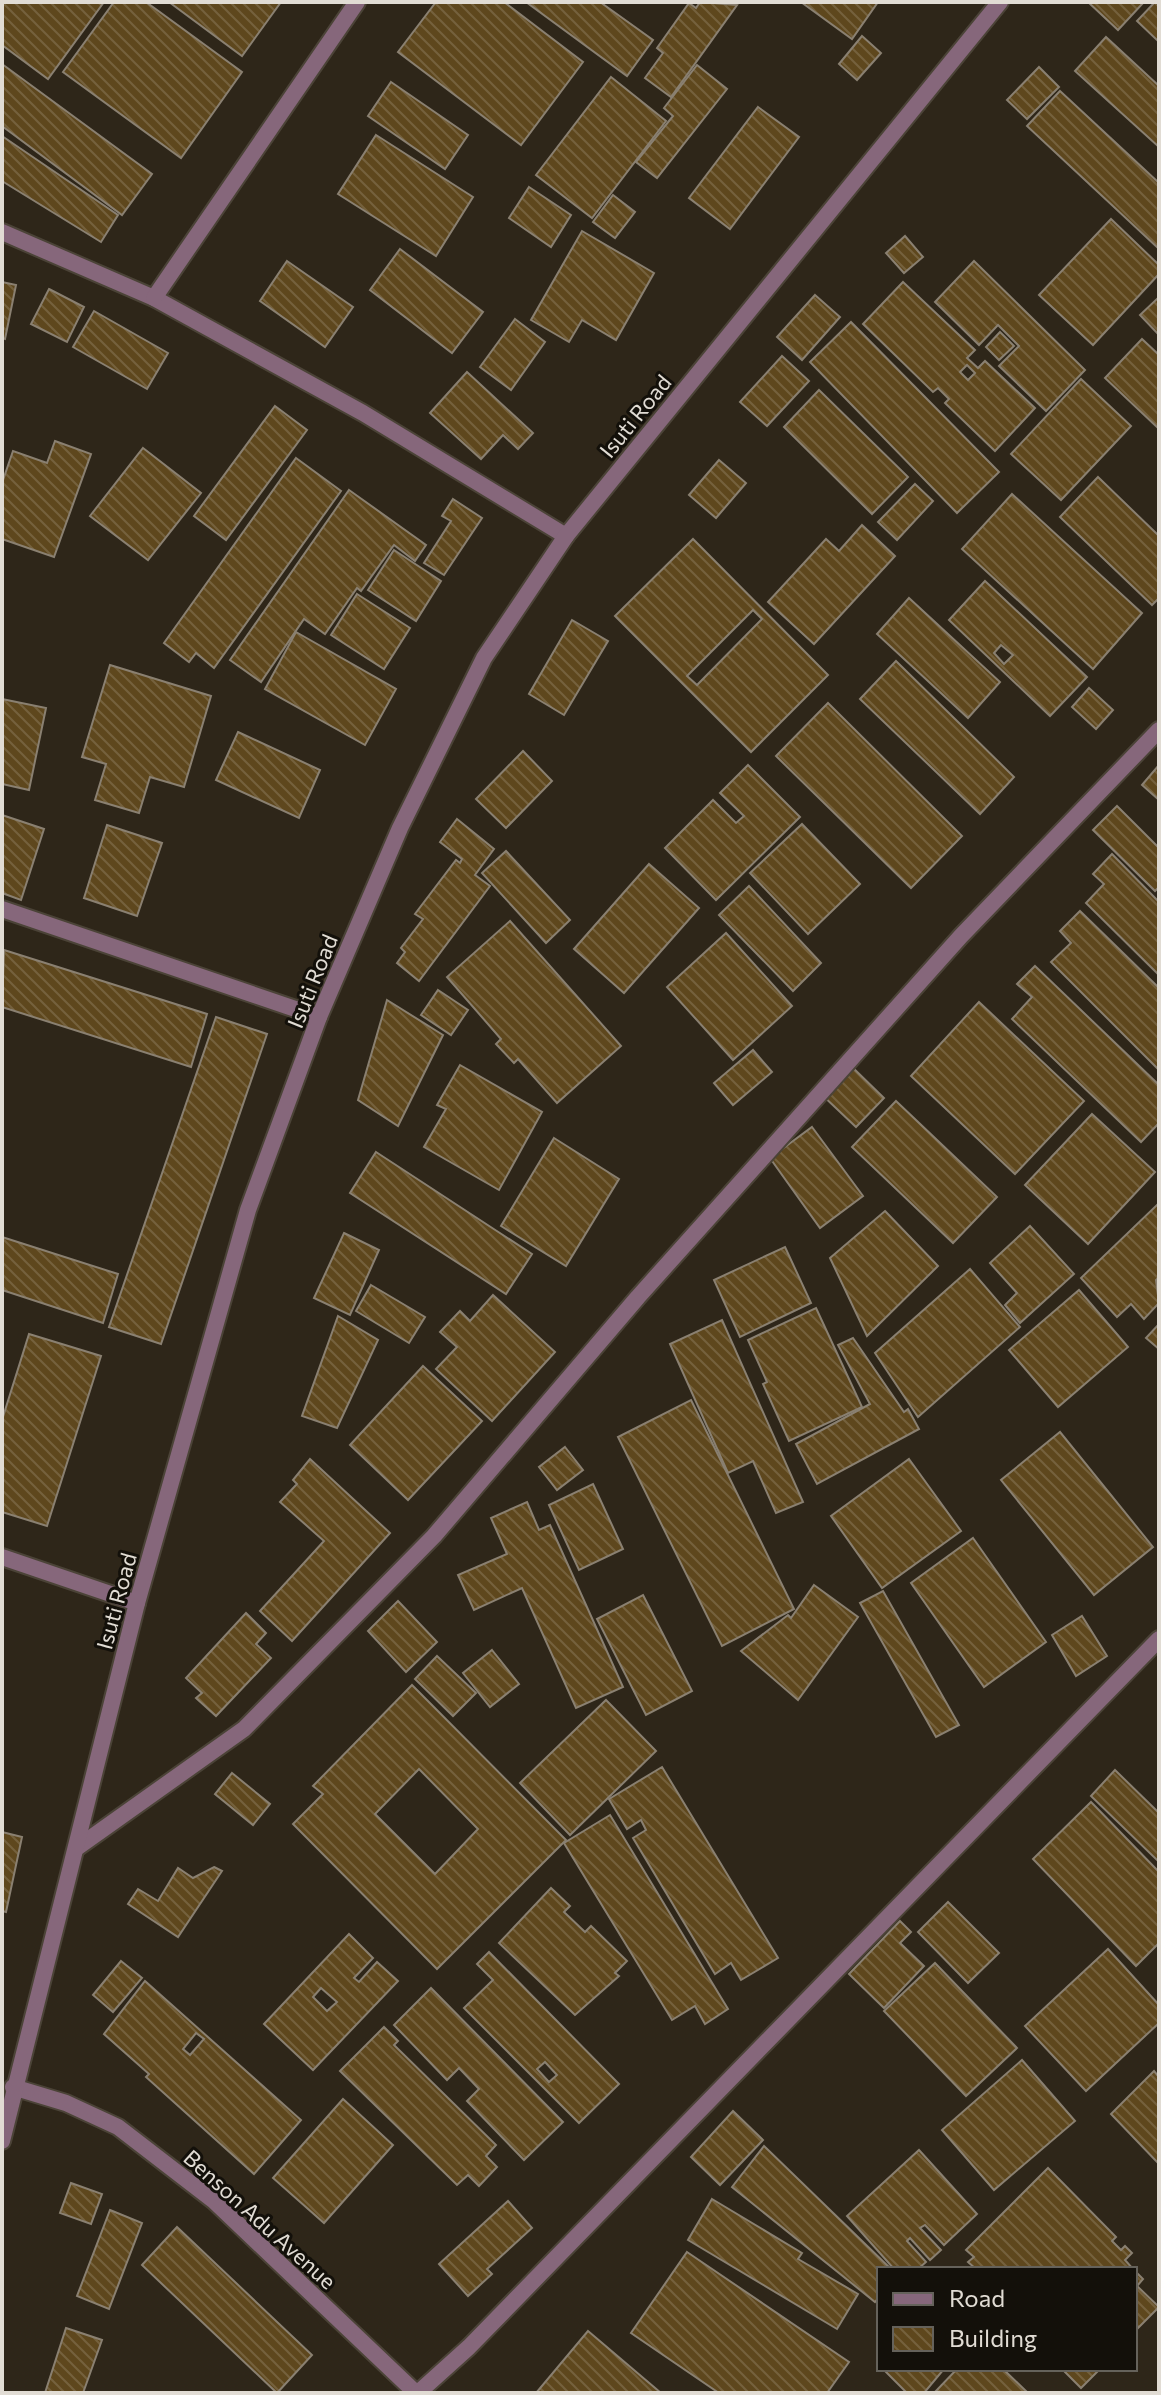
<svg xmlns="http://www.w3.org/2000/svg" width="1161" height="2395" font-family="Commissioner,sans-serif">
	<defs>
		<pattern id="building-back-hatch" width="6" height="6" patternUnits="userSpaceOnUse" patternTransform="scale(2)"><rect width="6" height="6" fill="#5e471d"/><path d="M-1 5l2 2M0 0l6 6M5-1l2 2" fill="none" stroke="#75613d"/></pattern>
	</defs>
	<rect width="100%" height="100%" fill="#2e2619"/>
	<g fill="url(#building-back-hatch)" stroke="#8a8071" stroke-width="2" fill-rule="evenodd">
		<polygon points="2,2 104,2 48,79 2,45"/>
		<polygon points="114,2 146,2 242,72 181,158 63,72"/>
		<polygon points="169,2 281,2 242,56"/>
		<polygon points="436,2 504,2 583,62 521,145 398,52"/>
		<polygon points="526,2 600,2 653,40 627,76"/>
		<polygon points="700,2 737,5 671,97 645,78 663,53 657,48 689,3 696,8"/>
		<polygon points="801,2 878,2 852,39"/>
		<polygon points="1088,2 1144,2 1118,30"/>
		<polygon points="1155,2 1159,2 1159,42 1137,21"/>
		<polygon points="862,36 881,53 857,80 839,64"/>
		<polygon points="1106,37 1159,86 1159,147 1075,71"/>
		<polygon points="2,64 152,174 122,215 2,126"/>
		<polygon points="697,65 727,89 657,178 636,162 673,116 664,108"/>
		<polygon points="1039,67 1059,87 1027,119 1007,100"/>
		<polygon points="611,77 666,121 592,218 536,175"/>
		<polygon points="391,82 468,135 445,169 368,116"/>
		<polygon points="1060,91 1159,183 1159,249 1027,126"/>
		<polygon points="758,107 799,137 730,229 689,198"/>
		<polygon points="376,135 473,197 436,256 338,194"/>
		<polygon points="2,136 118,215 101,242 2,181"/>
		<polygon points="529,187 571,215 551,247 509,218"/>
		<polygon points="613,195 635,212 615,238 593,222"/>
		<polygon points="1111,219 1159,265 1159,274 1093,345 1039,295"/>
		<polygon points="582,231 654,273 616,340 582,320 569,342 531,320"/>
		<polygon points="905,236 923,257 904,273 886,253"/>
		<polygon points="400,249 483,312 452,353 370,290"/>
		<polygon points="287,261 353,307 325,347 260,301"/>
		<polygon points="974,261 1085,370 1046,411 999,366 1019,346 998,325 979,345 935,302"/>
		<polygon points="2,282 16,285 5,339 2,338"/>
		<path d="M903,282L975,350L967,358L978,368L985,361L1035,408L995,451L945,403L949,399L938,388L933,392L863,324ZM967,365L975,373L968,380L960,372Z"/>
		<polygon points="49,289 84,307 67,342 31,324"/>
		<polygon points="815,295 840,317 802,360 777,337"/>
		<polygon points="1159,297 1159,335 1140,315"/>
		<polygon points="94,311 168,353 147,389 73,347"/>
		<polygon points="515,319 545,342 511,390 480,367"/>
		<polygon points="851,322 999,472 957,513 810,362"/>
		<polygon points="1000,332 1014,346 999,360 986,347"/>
		<polygon points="1142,339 1159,355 1159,429 1105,378"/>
		<polygon points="782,356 809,381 767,426 740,402"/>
		<polygon points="467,372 533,433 518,449 503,435 481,459 430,413"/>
		<polygon points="1081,379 1131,426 1061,500 1011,454"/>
		<polygon points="819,390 908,477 872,514 784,427"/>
		<polygon points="275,406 307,430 226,540 194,516"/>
		<polygon points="55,441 91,454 54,557 2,539 2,483 13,451 47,463"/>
		<polygon points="143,448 201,493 148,560 90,516"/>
		<polygon points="296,458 341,491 214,668 196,653 189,662 164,643"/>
		<polygon points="719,460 746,483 716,518 689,495"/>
		<polygon points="1098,477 1159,536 1159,598 1152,605 1060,517"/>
		<polygon points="915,484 933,501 897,540 878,522"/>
		<polygon points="349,490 426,545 415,561 394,545 361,591 357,588 325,634 304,619 261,682 230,660"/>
		<polygon points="1012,494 1142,613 1093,669 962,549"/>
		<polygon points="453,499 482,518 444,575 424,563 451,521 442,516"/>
		<polygon points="862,525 895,556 814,644 768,602 826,539 839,551"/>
		<path d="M693,539L828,675L751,752L615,616ZM753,610L762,619L697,685L687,676Z"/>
		<polygon points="394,550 441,581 416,621 368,590"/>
		<path d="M985,581L1087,677L1050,716L949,620ZM1001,645L1013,655L1004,664L994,653Z"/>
		<polygon points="357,594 410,628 384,669 331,635"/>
		<polygon points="909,598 1000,682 968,718 877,634"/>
		<polygon points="572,620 608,641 564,715 529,694"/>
		<polygon points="296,632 396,689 365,745 265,689"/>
		<polygon points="896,661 1014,777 980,814 860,699"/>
		<polygon points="110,665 211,696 184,787 150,777 139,813 95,800 106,764 82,757"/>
		<polygon points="1089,688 1113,710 1096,729 1072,707"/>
		<polygon points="2,699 46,708 29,790 2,784"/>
		<polygon points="828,703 962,836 911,888 776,756"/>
		<polygon points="238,732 320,770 299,818 216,780"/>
		<polygon points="523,751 552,781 506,828 476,799"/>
		<polygon points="748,765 800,817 716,900 665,848 713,800 736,823 744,816 720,793"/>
		<polygon points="1159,765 1159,800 1142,785"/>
		<polygon points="1117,806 1159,848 1159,887 1155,891 1093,830"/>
		<polygon points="2,815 44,829 21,900 2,893"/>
		<polygon points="457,819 494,849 475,875 490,886 419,981 397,963 405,952 401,948 423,919 415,914 456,860 460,863 462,859 440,842"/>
		<polygon points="802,824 860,884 808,934 750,873"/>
		<polygon points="107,825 162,843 137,916 84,898"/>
		<polygon points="506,851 570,920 546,943 482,873"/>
		<polygon points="1112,854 1159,902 1159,975 1086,903 1104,884 1093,874"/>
		<polygon points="649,864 699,908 624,993 574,949"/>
		<polygon points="749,886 821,963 793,991 719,915"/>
		<polygon points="1080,911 1159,988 1159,1070 1051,962 1071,943 1060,931"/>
		<polygon points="510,921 621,1046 557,1103 518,1059 514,1063 496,1044 501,1039 447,977"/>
		<polygon points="726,933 792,1006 733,1060 667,987"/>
		<polygon points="4,950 207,1014 191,1067 2,1007"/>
		<polygon points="1035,966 1159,1085 1159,1123 1141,1142 1012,1019 1032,997 1017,984"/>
		<polygon points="438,990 468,1010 451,1035 421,1015"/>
		<polygon points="387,1000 443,1035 398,1126 358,1100"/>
		<polygon points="979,1002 1084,1101 1015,1174 911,1076"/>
		<polygon points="216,1017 267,1034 161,1344 109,1327"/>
		<polygon points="753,1050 772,1072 733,1105 714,1083"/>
		<polygon points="848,1063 884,1098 856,1127 819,1092"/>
		<polygon points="460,1065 542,1112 499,1190 424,1147 446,1109 437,1105"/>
		<polygon points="896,1101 997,1197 953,1243 852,1147"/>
		<polygon points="1092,1114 1155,1172 1088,1244 1025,1185"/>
		<polygon points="812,1127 863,1196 820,1228 770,1158"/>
		<polygon points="554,1138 619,1179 566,1266 501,1226"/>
		<polygon points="376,1152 532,1254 506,1294 350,1193"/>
		<polygon points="1159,1203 1159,1277 1156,1280 1159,1303 1144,1319 1131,1304 1117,1317 1081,1278"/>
		<polygon points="885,1211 938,1266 867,1336 830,1258"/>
		<polygon points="1030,1226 1074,1274 1020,1323 1005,1305 1017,1293 990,1263"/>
		<polygon points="344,1233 379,1250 350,1315 314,1298"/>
		<polygon points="2,1237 118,1274 103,1323 2,1290"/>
		<polygon points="785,1247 811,1303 740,1337 714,1280"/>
		<polygon points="970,1269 1020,1327 918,1417 875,1353"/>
		<polygon points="371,1285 425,1317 409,1343 356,1311"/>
		<polygon points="1079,1290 1128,1347 1058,1407 1009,1350"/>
		<polygon points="493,1295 555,1352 492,1421 436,1369 457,1347 440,1332 460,1311 470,1321"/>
		<polygon points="816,1308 862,1407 789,1441 763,1384 767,1382 748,1340"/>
		<polygon points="338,1316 378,1340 337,1428 302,1416"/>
		<polygon points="722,1320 803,1502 776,1513 753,1461 728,1473 670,1344"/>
		<polygon points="1159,1324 1159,1349 1146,1338"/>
		<polygon points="29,1334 101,1356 47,1526 2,1512 2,1420"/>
		<polygon points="853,1338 904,1412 908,1409 919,1429 817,1484 796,1444 870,1404 838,1345"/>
		<polygon points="423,1366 482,1421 408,1500 350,1445"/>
		<polygon points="691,1400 794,1609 722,1646 618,1437"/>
		<polygon points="1060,1432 1153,1547 1094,1595 1001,1480"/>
		<polygon points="565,1447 583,1470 557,1490 539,1467"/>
		<polygon points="310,1459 390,1533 292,1641 260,1611 324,1541 280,1502 297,1484 293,1480"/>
		<polygon points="909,1459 961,1531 882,1588 831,1516"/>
		<polygon points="593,1484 623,1549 579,1570 549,1505"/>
		<polygon points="527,1502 539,1530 550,1525 623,1687 576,1708 522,1588 474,1610 458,1575 507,1554 491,1518"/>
		<polygon points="973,1538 1046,1642 984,1687 911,1583"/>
		<polygon points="814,1585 858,1617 798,1700 741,1651 788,1615 791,1618"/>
		<polygon points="883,1591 959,1725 936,1737 860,1603"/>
		<polygon points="643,1595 692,1691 646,1715 597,1619"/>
		<polygon points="398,1601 437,1642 406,1672 368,1631"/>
		<polygon points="246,1613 266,1633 256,1644 271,1658 216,1716 196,1698 202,1693 186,1678"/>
		<polygon points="1082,1616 1107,1656 1076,1676 1052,1635"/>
		<polygon points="492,1650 519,1684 490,1707 463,1673"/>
		<polygon points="437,1656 476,1693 453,1716 415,1679"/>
		<path d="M412,1685L566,1840L437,1969L293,1824L323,1794L313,1786ZM419,1769L478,1829L435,1874L375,1814Z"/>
		<polygon points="606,1700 656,1751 570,1835 520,1783"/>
		<polygon points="662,1767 778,1958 741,1980 731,1963 715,1974 633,1838 646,1830 641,1820 627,1829 609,1799"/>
		<polygon points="1115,1770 1159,1813 1159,1862 1091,1796"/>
		<polygon points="232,1773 270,1804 253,1825 215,1794"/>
		<polygon points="1091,1802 1159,1872 1159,1943 1136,1966 1033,1859"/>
		<polygon points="610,1815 728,2009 705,2024 695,2006 672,2020 564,1843"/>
		<polygon points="2,1832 22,1837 6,1912 2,1911"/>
		<polygon points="214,1867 222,1871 178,1937 128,1904 138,1889 158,1901 178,1868 193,1878"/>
		<polygon points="551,1888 570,1906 564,1912 585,1932 591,1926 627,1961 615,1973 619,1976 575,2015 499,1943"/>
		<polygon points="948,1902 999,1953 968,1983 918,1932"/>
		<polygon points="900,1921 911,1932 900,1943 924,1966 884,2008 849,1974"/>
		<path d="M349,1934L373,1958L354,1978L359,1982L377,1962L398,1981L313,2070L264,2024ZM321,1988L337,2002L327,2011L313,1997Z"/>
		<polygon points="1108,1949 1159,2005 1159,2023 1086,2091 1025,2026"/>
		<path d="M489,1952L619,2084L579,2123L464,2008L493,1980L477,1964ZM545,2062L557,2075L549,2082L537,2069Z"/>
		<polygon points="121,1961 142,1978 113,2012 93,1995"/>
		<polygon points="935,1963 1017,2048 966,2096 884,2011"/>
		<path d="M145,1981L301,2120L254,2174L146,2077L149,2074L104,2034ZM196,2033L204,2039L190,2055L183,2049Z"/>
		<polygon points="431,1988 563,2122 524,2160 467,2101 479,2089 459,2068 447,2080 394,2025"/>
		<polygon points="384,2027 398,2041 394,2045 496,2145 486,2156 497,2167 479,2186 468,2175 457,2185 340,2071"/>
		<polygon points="1022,2060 1075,2121 994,2190 942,2130"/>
		<polygon points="1154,2071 1159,2077 1159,2164 1111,2114"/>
		<polygon points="343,2099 393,2145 324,2223 273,2178"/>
		<polygon points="733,2111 763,2140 720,2185 691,2157"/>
		<polygon points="764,2146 891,2269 879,2269 879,2297 875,2302 732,2187"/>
		<polygon points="919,2150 977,2214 944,2245 925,2225 920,2228 941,2250 930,2260 910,2238 907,2241 926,2262 918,2269 894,2269 847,2216"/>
		<polygon points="1048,2168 1116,2237 1112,2241 1121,2250 1125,2246 1132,2253 1125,2260 1133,2269 976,2269 968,2262 974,2257 966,2250"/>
		<polygon points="71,2183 102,2194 91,2224 60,2213"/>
		<polygon points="712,2199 802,2253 798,2259 858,2294 837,2329 688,2240"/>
		<polygon points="508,2201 532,2228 487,2269 492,2274 468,2296 439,2264"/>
		<polygon points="110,2210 142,2223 109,2309 77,2296"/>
		<polygon points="177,2227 312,2355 277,2393 142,2265"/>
		<polygon points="687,2252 849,2362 827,2393 719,2393 631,2333"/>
		<polygon points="1135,2271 1143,2279 1137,2286 1159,2307 1135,2331"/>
		<polygon points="66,2328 102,2340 83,2393 45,2393"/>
		<polygon points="588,2331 661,2393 536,2393"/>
		<polygon points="883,2369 944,2369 924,2393 907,2393"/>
		<polygon points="957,2369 1003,2369 1028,2393 934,2393"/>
		<polygon points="1062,2369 1100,2369 1081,2388"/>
	</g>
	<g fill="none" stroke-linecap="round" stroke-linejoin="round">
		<defs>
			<g id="minor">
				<polyline points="2,232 154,298 363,413 566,536"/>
				<polyline points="154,298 357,2"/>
				<polyline points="2,909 319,1017"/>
				<polyline points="2,1557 137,1603"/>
				<polyline points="78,1847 244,1729 434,1536 638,1297 961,936 1159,730"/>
				<polyline points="13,2087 66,2103 118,2127 214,2201 416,2393"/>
				<polyline points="418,2393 469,2347 1159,1639"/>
			</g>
			<polyline id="tertiary" points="2,2141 137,1603 248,1210 319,1017 400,828 484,658 566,536 1000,2"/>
		</defs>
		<use href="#minor" stroke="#4b4337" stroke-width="20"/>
		<use href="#tertiary" stroke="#4b4337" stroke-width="20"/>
		<use href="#minor" stroke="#86677b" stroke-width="16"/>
		<use href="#tertiary" stroke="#86677b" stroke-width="16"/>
	</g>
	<g text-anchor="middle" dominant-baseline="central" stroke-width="6" stroke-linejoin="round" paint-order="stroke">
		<g font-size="22" fill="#e1dcd4" stroke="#13100a">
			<text transform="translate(635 416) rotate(-51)">Isuti Road</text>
			<text transform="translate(312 981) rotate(-68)">Isuti Road</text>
			<text transform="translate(116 1601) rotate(-75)">Isuti Road</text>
			<text transform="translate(260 2219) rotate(42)">Benson Adu Avenue</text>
		</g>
	</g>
	<rect width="1161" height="2395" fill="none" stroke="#e1dcd4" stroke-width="8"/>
	<rect x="877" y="2267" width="260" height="104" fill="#13100a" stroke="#65625b" stroke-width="2"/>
	<rect x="893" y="2293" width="40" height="12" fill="#86677b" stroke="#65625b" stroke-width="2"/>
	<text x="949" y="2307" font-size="24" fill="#e1dcd4">Road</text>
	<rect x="893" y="2327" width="40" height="24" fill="url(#building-back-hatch)" stroke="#65625b" stroke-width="2"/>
	<text x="949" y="2347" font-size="24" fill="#e1dcd4">Building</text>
</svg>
